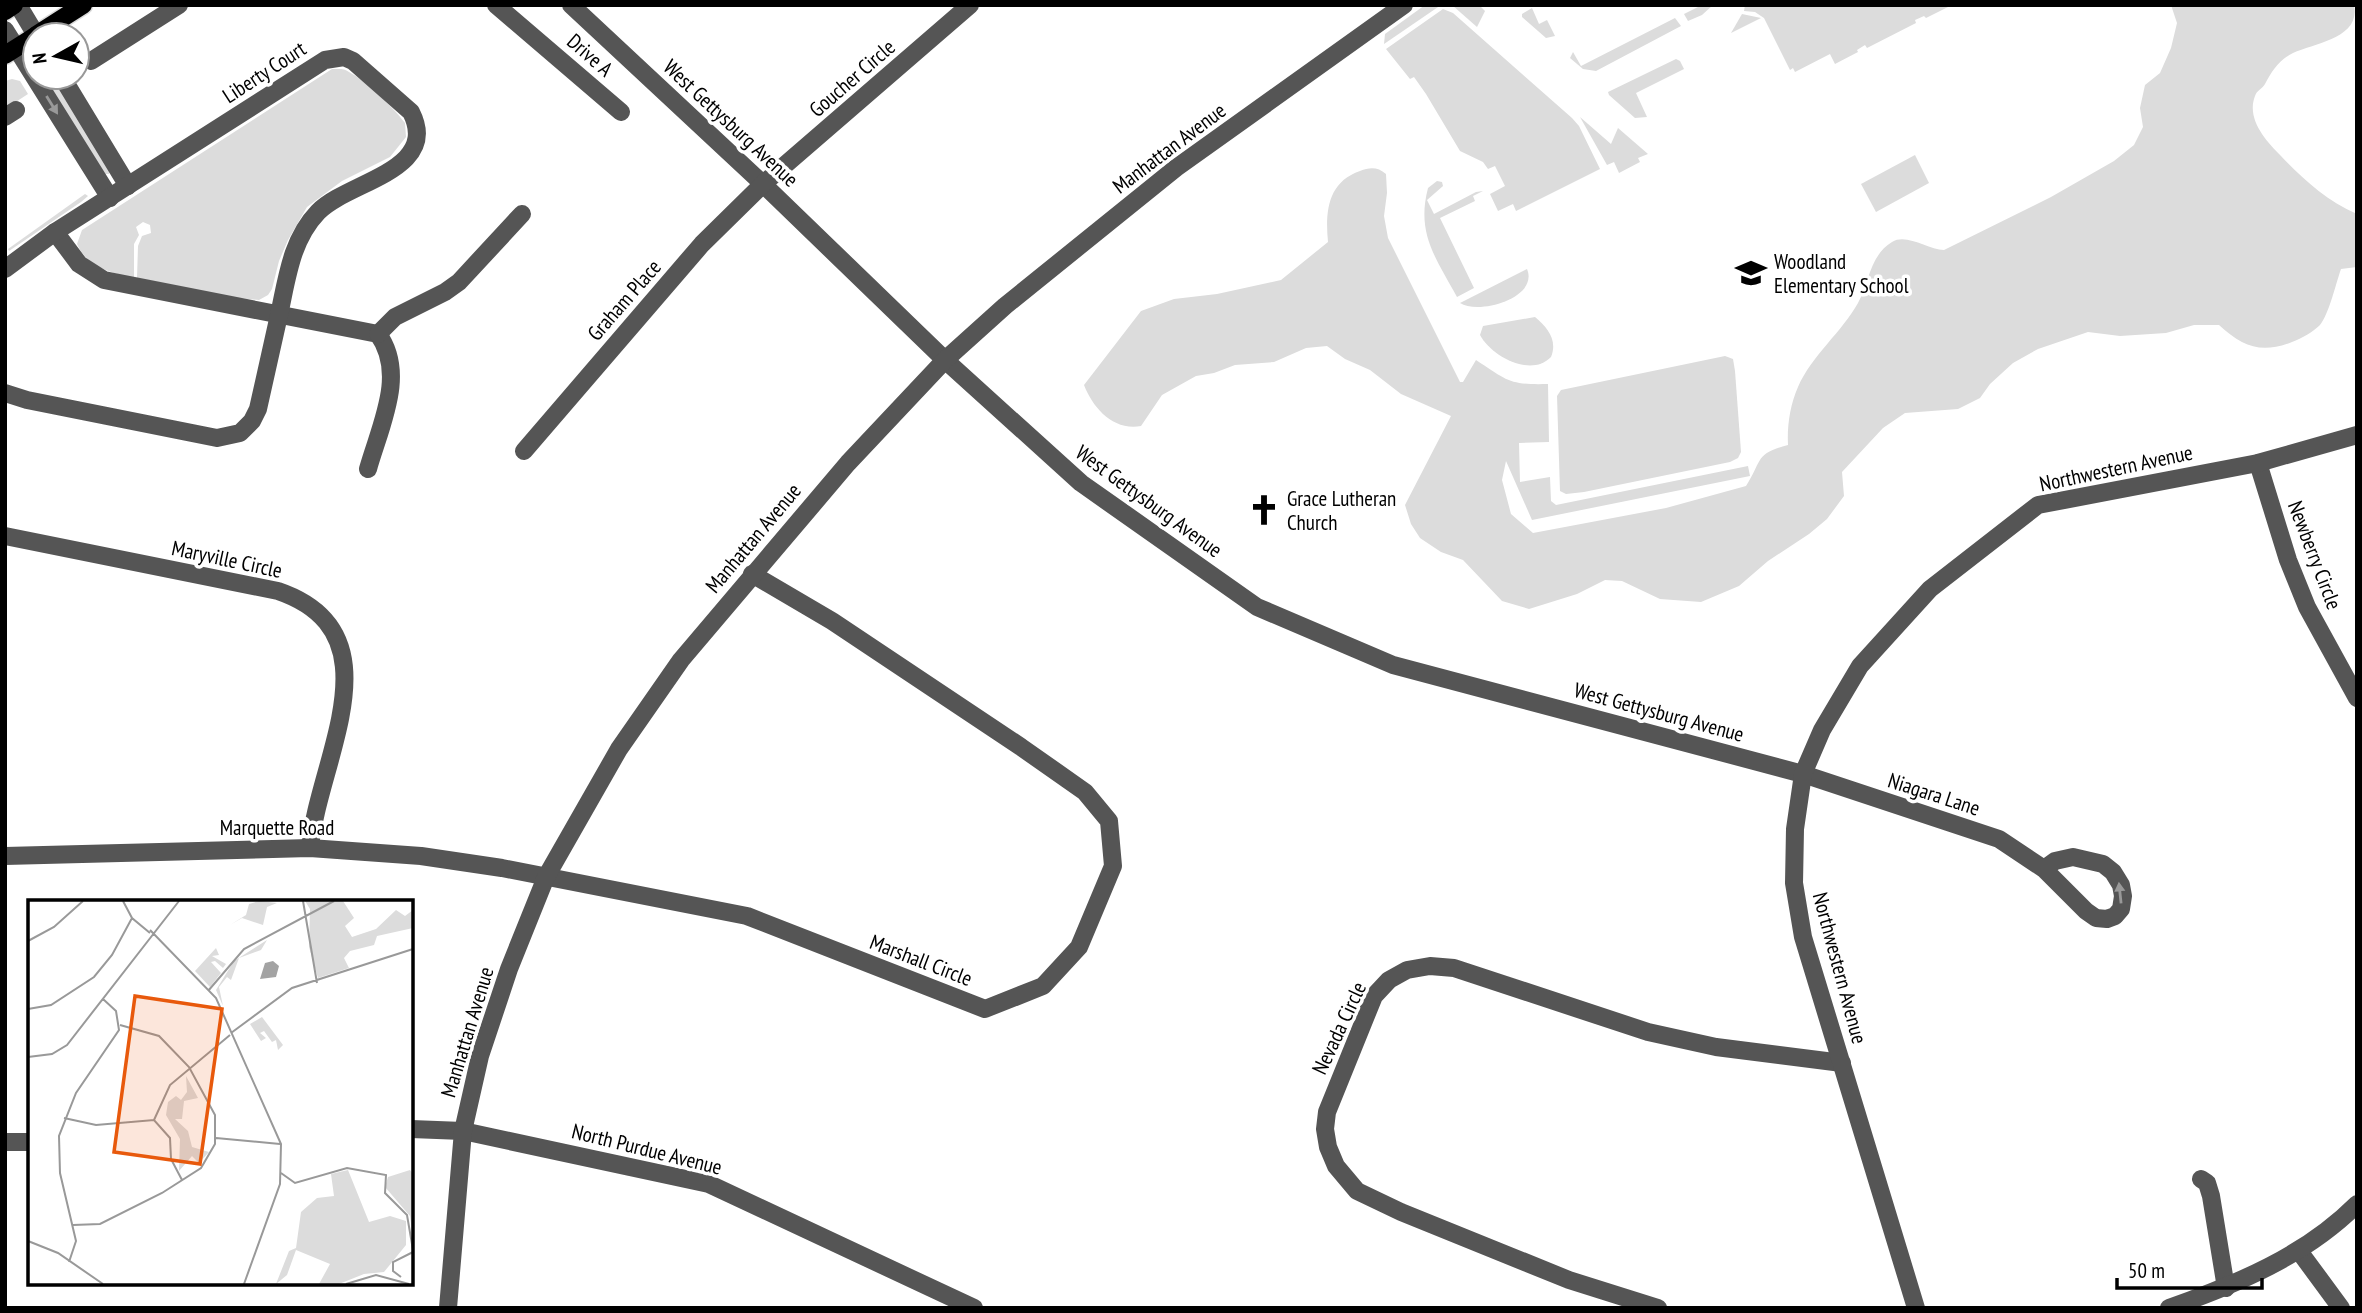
<svg xmlns="http://www.w3.org/2000/svg" width="2362" height="1313" font-family="'PT Sans Narrow',sans-serif">
	<rect width="100%" height="100%" fill="#fff"/>
	<g fill="#dcdcdc">
		<polygon points="1425,5 1441,5 1384,44 1385,34"/>
		<polygon points="1452,5 1479,5 1485,11 1477,27"/>
		<polygon points="1702,5 1713,5 1702,15 1688,21 1684,14"/>
		<polygon points="1745,5 1952,5 1926,18 1924,16 1915,20 1916,23 1867,48 1865,45 1857,50 1858,52 1835,64 1830,54 1795,72 1793,68 1790,70 1764,18 1755,12 1744,11"/>
		<path d="M2171,5H2354C2361,38 2315,43 2293,53C2279,60 2272,71 2265,84C2262,89 2257,90 2255,96C2246,119 2266,141 2281,156C2304,180 2326,200 2357,214V267L2341,269C2336,283 2329,314 2320,325C2313,332 2302,338 2292,342C2261,354 2243,347 2219,325H2194L2166,333L2120,336L2088,332L2038,349L2013,363L1990,384L1980,398L1958,409L1905,413L1883,428L1842,472L1844,496L1827,519L1809,534L1768,561L1739,586L1701,602L1660,599L1622,581L1605,580L1577,594L1529,609L1502,601L1463,560L1441,552L1420,538L1411,524L1405,505L1451,416L1401,394L1370,370L1345,359L1327,346L1306,348L1274,362L1235,365L1214,373L1196,376L1162,395L1141,426C1113,431 1093,408 1084,385L1141,311L1174,299L1217,294L1281,280L1328,242C1325,211 1328,182 1360,171C1370,167 1378,167 1386,174L1387,193L1384,216L1388,238L1460,382H1463L1476,360C1508,381 1509,385 1548,384L1549,442L1519,443L1520,482L1550,477L1551,501L1556,505L1748,466L1750,476L1532,520L1506,461L1502,480L1511,514L1533,533L1666,508L1746,486C1763,460 1754,454 1788,445C1787,426 1790,405 1798,387C1812,355 1842,332 1858,303C1869,283 1870,255 1892,242C1907,233 1928,250 1944,250L2051,197L2114,161L2134,145L2143,127L2140,108L2145,85L2160,73L2171,48L2177,23Z"/>
		<polygon points="1532,8 1539,24 1547,20 1555,36 1546,38 1522,17 1522,14"/>
		<polygon points="1443,9 1453,13 1572,118 1579,126 1600,169 1516,211 1513,204 1498,211 1490,194 1505,186 1495,166 1488,169 1483,162 1460,151 1426,94 1414,77 1410,79 1386,49"/>
		<polygon points="1742,14 1761,18 1731,33"/>
		<polygon points="1675,18 1681,26 1596,71 1583,69 1570,58 1573,52 1581,66"/>
		<polygon points="1676,59 1680,61 1684,69 1636,93 1647,117 1635,118 1609,95 1608,92"/>
		<path d="M332,69C339,69 344,68 349,72C366,81 393,107 405,123L406,137L390,157L342,181L307,207L288,240L279,261L272,289L268,295L259,300L238,298L137,278L138,246L142,236L151,233L150,225L143,222L136,227L139,235L134,244V278C111,273 87,267 77,244L82,230Z"/>
		<polygon points="12,79 20,81 28,94 5,109 5,81"/>
		<polygon points="50,81 59,87 110,169 109,174 105,174 49,87"/>
		<polygon points="1580,117 1611,144 1618,128 1648,154 1638,158 1640,162 1619,173 1614,162 1607,165"/>
		<polygon points="1915,155 1929,183 1876,212 1861,184"/>
		<path d="M1437,181L1442,182L1443,186L1427,200L1434,214L1476,192L1483,191L1473,196L1475,201L1440,218L1474,288L1457,297C1436,258 1416,234 1428,188Z"/>
		<polygon points="85,194 88,196 81,202 9,251 8,249"/>
		<path d="M1527,269C1539,298 1479,315 1460,303Z"/>
		<path d="M1535,317C1547,327 1558,340 1551,357C1531,378 1491,356 1480,335L1483,326Z"/>
		<polygon points="1725,356 1733,359 1735,371 1741,452 1738,458 1730,462 1584,492 1566,494 1560,491 1557,396 1561,390"/>
	</g>
	<g fill="none" stroke-linecap="round" stroke-linejoin="round">
		<defs>
			<g id="major">
				<polyline points="5,11 14,5"/>
				<polyline points="36,35 83,5"/>
				<polyline points="5,55 35,36"/>
			</g>
		</defs>
		<use href="#major" stroke="#dbdbdb" stroke-width="21"/>
		<g stroke="#555" stroke-width="18">
			<polyline points="18,5 36,35"/>
			<polyline points="496,5 621,112"/>
			<polyline points="571,5 763,184 945,360 1081,483 1257,607 1393,665 1803,774 1999,839 2044,869 2086,911 2096,918 2107,919 2115,916 2121,909 2123,896 2121,885 2113,872 2103,864 2073,857 2055,861 2044,869"/>
			<polyline points="5,30 110,198"/>
			<polyline points="91,61 179,5"/>
			<polyline points="62,77 128,186"/>
			<polyline points="5,117 16,110"/>
			<path d="M55,232L79,264L104,280L378,334C407,374 380,426 368,469"/>
			<path d="M5,269L55,232L325,60L344,57L353,61L411,112C441,171 348,181 318,212C291,240 287,279 279,315C272,347 265,378 258,409L252,421L240,433L217,438L27,400L5,393"/>
			<polyline points="378,334 395,317 445,292 459,282 522,214"/>
			<polyline points="524,451 702,244 763,184 970,5"/>
			<polyline points="2258,463 2288,560 2307,607 2357,698"/>
			<path d="M5,536L278,591C401,633 317,761 310,848"/>
			<polyline points="5,856 310,848 421,856 502,868 747,916 985,1009 1043,986 1079,947 1113,866 1109,821 1085,792 1021,747 832,621 752,574"/>
			<polyline points="411,1129 463,1131 709,1184 974,1308"/>
			<polyline points="5,1142 30,1142"/>
			<polyline points="2201,1179 2207,1183 2211,1196 2226,1288"/>
			<polyline points="2299,1251 2341,1308"/>
			<polyline points="448,1308 463,1131 480,1056 509,969 546,877 619,749 681,660 848,463 945,360 1005,306 1176,168 1404,5"/>
			<polyline points="1658,1308 1569,1280 1401,1212 1357,1191 1336,1166 1328,1147 1325,1129 1327,1112 1374,996 1389,980 1407,970 1430,966 1454,968 1648,1032 1716,1047 1842,1063"/>
			<polyline points="1916,1308 1803,937 1794,883 1795,829 1803,774 1822,730 1860,666 1930,589 2038,505 2258,463 2357,435"/>
			<path d="M2169,1308C2237,1284 2305,1256 2357,1204"/>
		</g>
		<use href="#major" stroke="#000" stroke-width="18"/>
	</g>
	<defs><path id="oneway-solid" d="M-6-.8H1V-3.2L6.5 0L1 3.2V.8H-6Z" transform="scale(1.75)"/></defs>
	<g fill="#999">
		<use href="#oneway-solid" transform="translate(52 105) rotate(58)"/>
		<use href="#oneway-solid" transform="translate(2120 893) rotate(-96)"/>
	</g>
	<defs>
		<symbol id="school-bare" viewBox="-9 -9 18 18"><path d="M0-5L7-2L0 1L-7-2ZM-4 1L0 2.5L4 1V4Q0 6-4 4Z" fill="#000" stroke="#fff" stroke-width="2.5" paint-order="stroke"/></symbol>
		<symbol id="church-bare" viewBox="-9 -9 18 18"><path d="M-1.2-6h2.4v3.5h3.3v2.4h-3.3V6h-2.4V-.1h-3.3v-2.4h3.3Z" fill="#000" stroke="#fff" stroke-width="2.5" paint-order="stroke"/></symbol>
	</defs>
	<g fill-rule="evenodd">
		<use href="#school-bare" x="1729" y="251" width="44" height="44"/>
		<use href="#church-bare" x="1242" y="488" width="44" height="44"/>
	</g>
	<g text-anchor="middle" dominant-baseline="central" stroke-width="7" stroke-linejoin="round" paint-order="stroke">
		<g font-size="21" fill="#000" stroke="#fff">
			<text transform="translate(590 55) rotate(41)">Drive A</text>
			<text transform="translate(264 72) rotate(-33)">Liberty Court</text>
			<text transform="translate(852 78) rotate(-41)">Goucher Circle</text>
			<text transform="translate(731 123) rotate(43)">West Gettysburg Avenue</text>
			<text transform="translate(1169 148) rotate(-37)">Manhattan Avenue</text>
			<text transform="translate(624 300) rotate(-49)">Graham Place</text>
			<text transform="translate(2116 468) rotate(-12)">Northwestern Avenue</text>
			<text transform="translate(1149 501) rotate(36)">West Gettysburg Avenue</text>
			<text transform="translate(753 538) rotate(-50)">Manhattan Avenue</text>
			<text transform="translate(2315 555) rotate(69)">Newberry Circle</text>
			<text transform="translate(227 559) rotate(12)">Maryville Circle</text>
			<text transform="translate(1659 712) rotate(15)">West Gettysburg Avenue</text>
			<text transform="translate(1934 794) rotate(18)">Niagara Lane</text>
			<text x="277" y="827">Marquette Road</text>
			<text transform="translate(921 960) rotate(21)">Marshall Circle</text>
			<text transform="translate(1840 968) rotate(75)">Northwestern Avenue</text>
			<text transform="translate(1339 1028) rotate(-65)">Nevada Circle</text>
			<text transform="translate(467 1032) rotate(-73)">Manhattan Avenue</text>
			<text transform="translate(647 1149) rotate(14)">North Purdue Avenue</text>
		</g>
		<g font-size="21" fill="#000" stroke="#fff" text-anchor="start">
			<text x="1774" y="261">Woodland<tspan x="1774" dy="24">Elementary School</tspan></text>
			<text x="1287" y="498">Grace Lutheran<tspan x="1287" dy="24">Church</tspan></text>
		</g>
	</g>
	<g transform="translate(28 900)">
		<rect width="385" height="385" fill="#fff"/>
		<path d="M231,1L249,3L239,7L235,25L214,18L202,25L218,15L221,4ZM277,1H315L326,18L317,26L324,37L348,29L368,10L377,16L385,10V28L349,36L346,45L322,51L316,58L321,68L290,78L281,47L282,9ZM239,40L233,50L211,58L203,80L199,77L191,87L195,106L188,90L206,61ZM188,48L191,55L184,56L198,64L195,68L187,61L183,62L193,73L182,87L167,71ZM234,117L255,145L250,150L248,140L244,142L236,131L232,133L238,138L233,141L222,124ZM158,176L170,198L156,201L154,219H147L160,231L164,247L181,252L171,263L164,256L151,271L152,239L138,215L140,202L148,196L153,200L159,192ZM320,270L341,322L362,316L378,321V345L356,372L336,374L311,384H291L302,364L268,350L259,375L248,384L261,351L268,348L273,312L289,298L306,296L303,274ZM382,270L385,274L384,331L382,316L357,287L360,277Z" fill="#dcdcdc"/>
		<path d="M245,61L251,66L248,77L232,79L237,63Z" fill="#a3a3a3"/>
		<path fill="none" stroke="#999" stroke-width="2" d="M95,1L104,18L122,33M275,1L289,83M122,30L188,98L253,244L252,284L216,384M0,41L26,27L55,1M180,91L216,49L306,1M0,109L23,105L66,77L84,55L104,18M203,133L264,88L385,49M0,157L24,154L39,145L151,1M36,218L68,225L126,220L142,238L143,259L154,280M126,220L142,185L202,135M188,238L252,244M253,273L267,283L319,268L358,275L357,293L379,315L385,350M45,325L72,324L134,293L173,268L187,244V215L161,167L131,136L92,125M0,341L30,353L75,384M41,362L48,341L32,273L31,236L48,193L91,130L88,111L75,99M373,377L365,371V362L385,352M318,384L348,375L381,384"/>
		<path fill="#e8590c" fill-opacity="0.15" stroke="#e8590c" stroke-width="3.5" d="M107,96L194,109L172,264L86,252Z"/>
		<rect width="385" height="385" fill="none" stroke="#000" stroke-width="3.5"/>
	</g>
	<rect width="2362" height="1313" fill="none" stroke="#000000" stroke-width="14"/>
	<g transform="translate(56 56) rotate(262)"><circle r="33" fill="#ffffff" stroke="#999999" stroke-width="2"/>
	<path d="M0-5L12 26L0 18L-12 26Z" fill="#000000"/>
	<text y="-10" font-size="19" font-weight="bold" text-anchor="middle" fill="#000000">N</text>
	</g>
	<path d="M2117 1278v10h145v-10" fill="none" stroke="#000000" stroke-width="3.5"/>
	<text x="2128" y="1278" font-size="21" fill="#000000" stroke="#ffffff" stroke-width="5" paint-order="stroke">50 m</text>
</svg>
